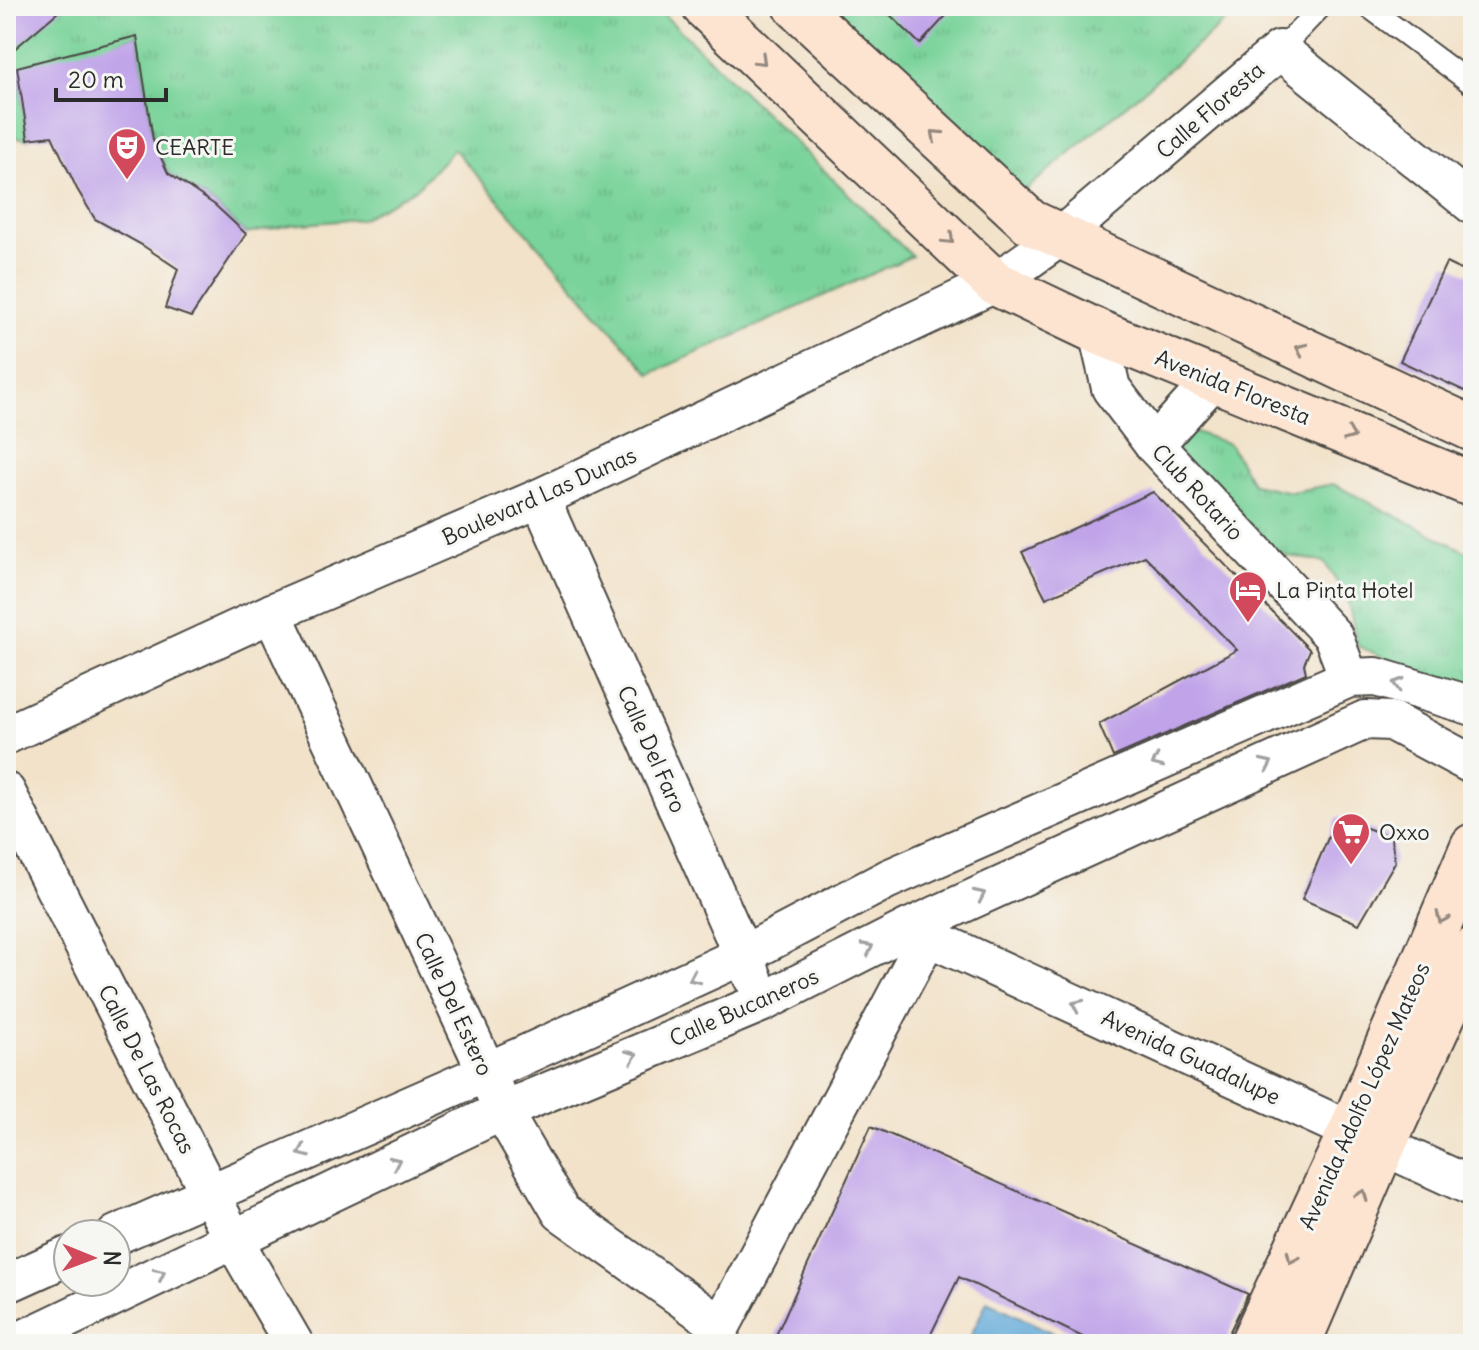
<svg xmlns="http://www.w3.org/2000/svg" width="1479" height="1350" font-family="Delius,sans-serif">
	<defs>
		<pattern id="park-tufts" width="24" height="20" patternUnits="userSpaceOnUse" patternTransform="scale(2)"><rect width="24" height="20" fill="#79d39a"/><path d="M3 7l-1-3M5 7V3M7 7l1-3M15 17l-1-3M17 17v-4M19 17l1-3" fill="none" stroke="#69b585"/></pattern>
	</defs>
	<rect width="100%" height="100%" fill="#f6f6f2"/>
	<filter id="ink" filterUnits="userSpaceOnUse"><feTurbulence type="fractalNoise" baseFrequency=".0125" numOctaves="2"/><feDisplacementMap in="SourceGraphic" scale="16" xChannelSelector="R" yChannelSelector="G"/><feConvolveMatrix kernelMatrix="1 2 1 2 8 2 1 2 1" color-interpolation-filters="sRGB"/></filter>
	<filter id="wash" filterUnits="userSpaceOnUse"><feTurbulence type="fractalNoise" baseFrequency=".006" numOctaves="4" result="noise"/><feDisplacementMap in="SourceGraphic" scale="32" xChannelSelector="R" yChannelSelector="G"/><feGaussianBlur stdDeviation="1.8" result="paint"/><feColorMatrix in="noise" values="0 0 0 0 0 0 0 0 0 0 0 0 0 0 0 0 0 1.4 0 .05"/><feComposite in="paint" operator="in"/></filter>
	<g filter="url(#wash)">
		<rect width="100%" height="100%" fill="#f2e2c9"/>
		<g fill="url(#park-tufts)" stroke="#527f62" stroke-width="2">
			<polygon points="6,6 655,6 912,256 650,374 454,149 417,188 361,219 291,225 246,234 215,205 168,173 153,140 137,36 18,71 28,139 6,136"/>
			<polygon points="828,6 1257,6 1246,14 1227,20 1021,194"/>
			<polygon points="1192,431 1229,444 1253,484 1291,492 1333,484 1473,555 1473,696 1358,646 1347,598 1324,562 1277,554 1176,452"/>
		</g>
		<polygon fill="#61a9d8" stroke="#466a82" stroke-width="2" points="987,1301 1055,1334 1050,1344 967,1344"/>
		<g id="blocks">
			<g fill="#c0a3e9">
				<polygon points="6,6 65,6 6,56"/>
				<polygon points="881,6 955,6 920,44"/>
				<polygon points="137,36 153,140 168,173 215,205 246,234 191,317 165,308 178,269 142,245 95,219 77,189 52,136 28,139 17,67"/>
				<polygon points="1446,263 1473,276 1473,395 1400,361"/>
				<polygon points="1153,492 1310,650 1304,664 1306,673 1113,757 1099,724 1237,650 1145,556 1046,598 1022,552"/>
				<polygon points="1337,817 1391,837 1395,862 1359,924 1302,899"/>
				<polygon points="871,1126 1248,1294 1229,1333 1227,1344 1097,1344 959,1277 926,1344 772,1344"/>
			</g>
		</g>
	</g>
	<g filter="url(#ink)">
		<use href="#blocks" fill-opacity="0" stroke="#494643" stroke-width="2"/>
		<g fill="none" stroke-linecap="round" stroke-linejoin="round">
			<defs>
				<g id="service">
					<polyline points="1367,6 1473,85"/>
					<polyline points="1280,50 1322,6"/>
				</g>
				<g id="minor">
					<polyline points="1098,332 1111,388 1154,445 1333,636 1349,678"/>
					<polyline points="1154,445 1214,379"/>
					<polyline points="540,498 753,978"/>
					<polyline points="272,613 487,1072 502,1111 561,1212 721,1326"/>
					<polyline points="6,735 272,613 540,498 995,283 1060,237 1280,50 1473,205"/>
					<polyline points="6,792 233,1239 294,1344"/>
					<polyline points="909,928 1473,1187"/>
					<polyline points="116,1235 487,1072 743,955 888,879 1349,678 1376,677 1473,706"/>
					<polyline points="6,1284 68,1256"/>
					<polyline points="14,1344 502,1111 763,1002 909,928 1365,720 1391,721 1473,765"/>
					<polyline points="714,1344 721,1326 928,936"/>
				</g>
				<g id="secondary">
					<polyline points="704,6 995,283 1098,332 1473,485"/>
					<polyline points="796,6 1030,222 1473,429"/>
					<polyline points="1252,1344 1351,1131 1473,846"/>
					<polyline points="1298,1344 1383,1146 1473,950"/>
				</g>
			</defs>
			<use href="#service" stroke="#494643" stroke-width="24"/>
			<use href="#minor" stroke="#494643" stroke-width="42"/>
			<use href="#secondary" stroke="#494643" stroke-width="48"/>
			<use href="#service" stroke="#fff" stroke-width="20"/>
			<use href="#minor" stroke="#fff" stroke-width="38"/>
			<use href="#secondary" stroke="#fde4d1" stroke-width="44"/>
		</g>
		<defs><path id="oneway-chevron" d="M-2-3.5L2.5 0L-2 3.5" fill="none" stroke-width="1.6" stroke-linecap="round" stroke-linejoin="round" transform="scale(2)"/></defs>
		<g stroke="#94887e">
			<use href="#oneway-chevron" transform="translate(761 60) rotate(44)"/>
			<use href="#oneway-chevron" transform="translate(936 135) rotate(-137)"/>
			<use href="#oneway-chevron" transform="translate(949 239) rotate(44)"/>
			<use href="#oneway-chevron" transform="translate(1301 349) rotate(-155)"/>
			<use href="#oneway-chevron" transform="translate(1350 435) rotate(22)"/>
			<use href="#oneway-chevron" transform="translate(1442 918) rotate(113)"/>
			<use href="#oneway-chevron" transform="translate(1362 1195) rotate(-67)"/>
			<use href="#oneway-chevron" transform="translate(1292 1258) rotate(115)"/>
		</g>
		<g stroke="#a0a0a0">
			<use href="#oneway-chevron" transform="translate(1398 684) rotate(-163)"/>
			<use href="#oneway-chevron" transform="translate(1157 762) rotate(156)"/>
			<use href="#oneway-chevron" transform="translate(1267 764) rotate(-25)"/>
			<use href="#oneway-chevron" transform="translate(980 895) rotate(-25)"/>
			<use href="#oneway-chevron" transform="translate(868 948) rotate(-27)"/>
			<use href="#oneway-chevron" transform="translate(694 978) rotate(155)"/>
			<use href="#oneway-chevron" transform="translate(1077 1005) rotate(-155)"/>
			<use href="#oneway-chevron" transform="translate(632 1056) rotate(-23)"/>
			<use href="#oneway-chevron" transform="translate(303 1152) rotate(156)"/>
			<use href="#oneway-chevron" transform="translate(395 1162) rotate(-25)"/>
			<use href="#oneway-chevron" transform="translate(160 1274) rotate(-26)"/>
		</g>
	</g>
	<defs>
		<symbol id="theatre-pin" viewBox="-11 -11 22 30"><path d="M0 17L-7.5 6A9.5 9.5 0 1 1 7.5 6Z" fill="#d1495b" stroke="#f6f6f2"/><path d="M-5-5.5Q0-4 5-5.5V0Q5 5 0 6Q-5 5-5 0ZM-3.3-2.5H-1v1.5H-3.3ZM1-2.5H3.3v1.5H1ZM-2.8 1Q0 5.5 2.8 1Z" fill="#fff"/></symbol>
		<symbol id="hotel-pin" viewBox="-11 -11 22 30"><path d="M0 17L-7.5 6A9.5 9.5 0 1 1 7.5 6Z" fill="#d1495b" stroke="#f6f6f2"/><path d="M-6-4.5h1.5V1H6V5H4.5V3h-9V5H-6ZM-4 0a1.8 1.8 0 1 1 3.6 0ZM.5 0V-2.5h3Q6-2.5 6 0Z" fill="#fff"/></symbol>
		<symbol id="supermarket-pin" viewBox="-11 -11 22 30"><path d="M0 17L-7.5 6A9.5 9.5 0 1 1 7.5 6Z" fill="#d1495b" stroke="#f6f6f2"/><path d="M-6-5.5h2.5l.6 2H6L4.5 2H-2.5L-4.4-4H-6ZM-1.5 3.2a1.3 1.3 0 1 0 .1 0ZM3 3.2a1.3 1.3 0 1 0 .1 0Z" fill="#fff"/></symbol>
	</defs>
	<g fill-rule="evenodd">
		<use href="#theatre-pin" x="105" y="125" width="44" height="60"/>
		<use href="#hotel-pin" x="1226" y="568" width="44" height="60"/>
		<use href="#supermarket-pin" x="1329" y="810" width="44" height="60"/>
	</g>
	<g text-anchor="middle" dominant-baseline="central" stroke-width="6" stroke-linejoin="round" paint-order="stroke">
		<g font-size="22" fill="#2b2b2b" stroke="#f6f6f2">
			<text transform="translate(1210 110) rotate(-41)">Calle Floresta</text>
			<text transform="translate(1233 387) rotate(22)">Avenida Floresta</text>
			<text transform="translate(1198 492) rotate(47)">Club Rotario</text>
			<text transform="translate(539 496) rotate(-24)">Boulevard Las Dunas</text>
			<text transform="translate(652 749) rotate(66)">Calle Del Faro</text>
			<text transform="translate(454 1004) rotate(65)">Calle Del Estero</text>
			<text transform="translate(744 1007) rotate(-24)">Calle Bucaneros</text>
			<text transform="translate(1191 1057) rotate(25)">Avenida Guadalupe</text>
			<text transform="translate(147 1069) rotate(63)">Calle De Las Rocas</text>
			<text transform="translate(1364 1096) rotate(-66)">Avenida Adolfo López Mateos</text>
		</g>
		<g font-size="22" fill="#2b2b2b" stroke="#f6f6f2" text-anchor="start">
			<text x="155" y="147">CEARTE</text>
			<text x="1276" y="590">La Pinta Hotel</text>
			<text x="1379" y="832">Oxxo</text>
		</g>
	</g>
	<rect width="1479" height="1350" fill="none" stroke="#f6f6f2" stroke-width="32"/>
	<g transform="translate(92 1258) rotate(91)"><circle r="38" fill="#f6f6f2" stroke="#a5a5a2" stroke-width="2"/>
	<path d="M0-6L14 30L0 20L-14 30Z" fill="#d1495b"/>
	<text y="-12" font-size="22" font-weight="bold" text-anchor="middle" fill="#2b2b2b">N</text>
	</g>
	<path d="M56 88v12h110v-12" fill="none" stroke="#2b2b2b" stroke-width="4"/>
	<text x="68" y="88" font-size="24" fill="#2b2b2b" stroke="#f6f6f2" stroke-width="6" paint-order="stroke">20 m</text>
</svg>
